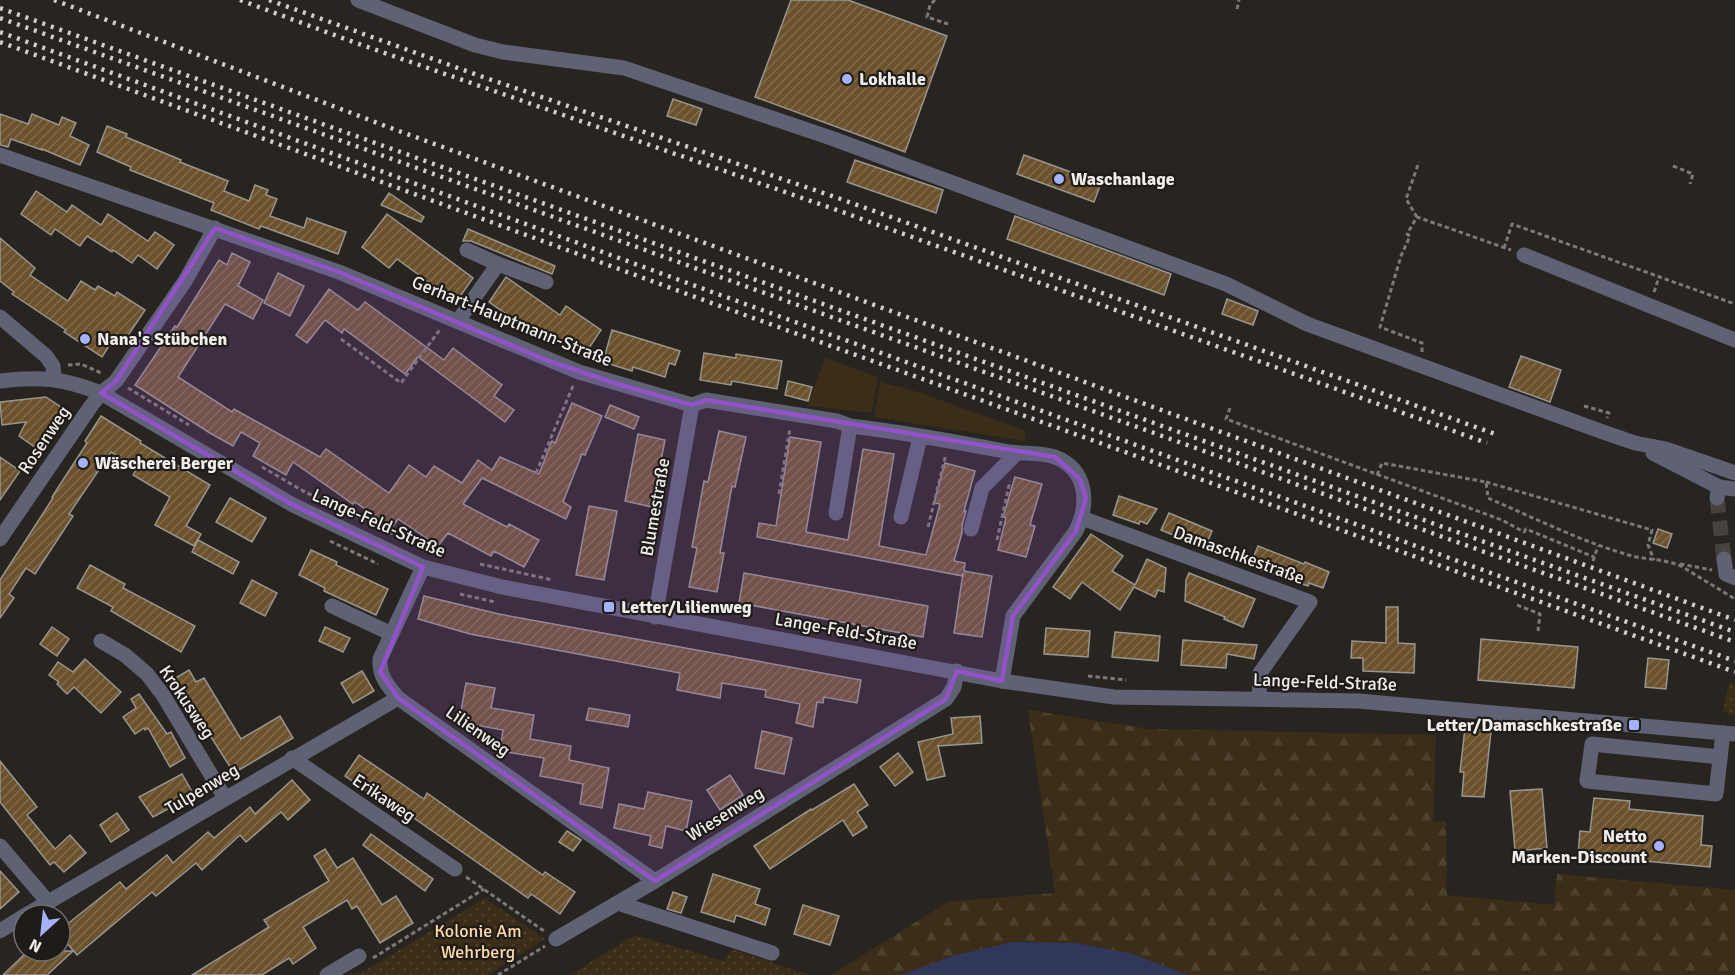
<svg xmlns="http://www.w3.org/2000/svg" width="1735" height="975" font-family="Signika,sans-serif">
	<defs>
		<pattern id="grass-dots" width="8" height="8" patternUnits="userSpaceOnUse" patternTransform="scale(1.5)"><rect width="8" height="8" fill="#3b2d18"/><path d="M2 2h.1M6 6h.1" fill="none" stroke="#4e422e" stroke-width="1.8" stroke-linecap="round"/></pattern>
		<pattern id="forest-firs" width="22" height="20" patternUnits="userSpaceOnUse" patternTransform="scale(1.5)"><rect width="22" height="20" fill="#3b2d18"/><path d="M5 1l3.5 6h-7zM16 11l3.5 6h-7z" fill="#4e422e"/></pattern>
		<pattern id="building-hatch" width="6" height="6" patternUnits="userSpaceOnUse" patternTransform="scale(1.5)"><rect width="6" height="6" fill="#6c522c"/><path d="M-1 1l2-2M0 6l6-6M5 7l2-2" fill="none" stroke="#816b4b"/></pattern>
	</defs>
	<rect width="100%" height="100%" fill="#282521"/>
	<g fill="url(#grass-dots)">
		<polygon points="1729,682 1735,685 1735,715 1723,712"/>
		<polygon points="485,898 545,939 488,975 347,975 363,972"/>
		<polygon points="635,935 724,961 732,949 809,975 570,975"/>
	</g>
	<polygon fill="url(#forest-firs)" points="1028,710 1150,729 1436,735 1433,821 1446,821 1447,895 1554,905 1557,874 1735,890 1735,975 1188,975 1133,954 908,972 901,975 831,975 948,902 1055,893"/>
	<g fill="#3b2d18">
		<polygon points="825,358 878,377 872,413 807,406"/>
		<polygon points="880,382 918,392 1026,431 1024,441 874,417"/>
	</g>
	<polygon fill="#31365b" points="1012,942 1076,943 1133,954 1188,975 901,975 952,956"/>
	<g fill="url(#building-hatch)" stroke="#989590" stroke-width="1.5">
		<polygon points="791,0 848,0 947,36 905,152 755,97"/>
		<polygon points="673,99 702,109 696,125 667,116"/>
		<polygon points="0,114 28,124 32,114 59,125 62,117 76,123 70,136 89,145 80,165 42,149 42,150 11,139 8,147 0,145"/>
		<polygon points="107,126 127,134 126,137 181,160 180,162 228,181 224,191 249,201 255,185 268,190 266,195 277,199 270,216 304,228 307,218 346,232 338,254 261,226 259,229 211,210 214,203 130,170 131,167 97,152"/>
		<polygon points="1024,155 1101,183 1094,202 1017,174"/>
		<polygon points="855,160 943,190 936,213 847,182"/>
		<polygon points="36,191 67,212 72,205 101,225 108,214 148,241 155,232 174,245 157,269 138,255 132,263 113,250 112,252 87,236 80,246 55,229 51,235 21,214"/>
		<polygon points="389,193 424,217 421,222 381,205"/>
		<polygon points="387,214 473,278 456,302 397,259 389,268 362,247"/>
		<polygon points="1015,216 1171,274 1164,295 1007,239"/>
		<polygon points="468,229 555,266 552,274 471,241 463,241"/>
		<polygon points="0,238 35,268 30,275 68,301 81,281 95,290 98,286 115,296 117,292 145,310 121,346 112,341 102,357 64,332 66,330 12,294 14,292 0,281"/>
		<polygon points="232,253 250,262 238,286 263,300 253,319 225,304 178,377 232,412 234,409 320,457 326,449 389,493 409,465 426,477 434,466 462,483 478,460 492,470 500,457 539,474 552,441 555,443 572,403 602,416 585,455 582,454 563,502 571,507 566,519 482,478 463,504 507,527 509,524 539,540 524,567 494,551 491,556 448,533 438,546 398,519 392,528 355,502 353,504 293,462 286,475 253,456 260,443 241,432 233,446 210,433 135,385 175,326 177,327 219,260 227,265"/>
		<polygon points="278,273 304,286 290,316 264,303"/>
		<polygon points="506,277 560,315 566,306 601,330 583,357 547,332 542,339 489,302"/>
		<polygon points="329,289 358,310 365,302 444,360 453,348 502,385 494,396 514,410 505,422 418,357 405,374 344,329 342,333 325,320 307,343 296,335"/>
		<polygon points="1227,299 1258,311 1253,325 1222,314"/>
		<polygon points="612,330 680,351 675,365 669,363 665,377 633,367 632,371 603,362"/>
		<polygon points="704,353 736,358 736,354 782,361 777,389 732,381 731,385 700,380"/>
		<polygon points="1521,356 1561,370 1550,402 1509,387"/>
		<polygon points="788,381 812,387 808,401 785,395"/>
		<polygon points="46,397 64,409 39,450 19,436 26,422 2,425 0,402"/>
		<polygon points="610,405 639,417 634,429 605,417"/>
		<polygon points="101,416 141,441 140,443 210,485 186,526 201,534 194,546 155,525 170,497 133,475 137,468 111,452 69,514 73,516 35,574 26,568 9,594 14,598 0,618 0,580 53,498 52,497 87,443 85,441"/>
		<polygon points="719,431 746,437 735,487 732,486 720,553 724,553 717,592 689,587 697,548 692,547 704,481 708,482"/>
		<polygon points="638,434 665,440 652,507 625,501"/>
		<polygon points="790,437 821,442 806,532 848,540 863,449 894,454 879,546 926,555 940,504 934,503 945,463 975,471 964,511 966,511 962,526 962,533 954,561 965,563 964,571 992,576 982,637 954,633 963,573 963,576 757,537 759,523 776,526"/>
		<polygon points="0,457 20,471 0,500"/>
		<polygon points="1015,477 1042,484 1030,525 1035,526 1026,557 998,550 1006,518 1003,517"/>
		<polygon points="1119,496 1157,509 1147,524 1140,521 1139,524 1113,515"/>
		<polygon points="230,498 266,518 252,542 216,522"/>
		<polygon points="589,506 617,511 604,580 576,575"/>
		<polygon points="1169,513 1212,531 1205,548 1161,530"/>
		<polygon points="1658,529 1672,534 1667,548 1653,543"/>
		<polygon points="1091,534 1123,556 1112,571 1135,585 1147,559 1166,568 1164,592 1158,590 1155,597 1134,587 1120,610 1082,582 1070,599 1053,587"/>
		<polygon points="198,540 239,562 233,574 192,552"/>
		<polygon points="1258,546 1304,564 1305,562 1329,572 1323,588 1309,583 1308,586 1250,566"/>
		<polygon points="311,550 337,562 336,565 388,589 376,615 324,591 325,588 299,575"/>
		<polygon points="90,565 125,584 123,588 195,626 181,652 111,611 113,607 77,588"/>
		<polygon points="744,573 928,606 923,637 739,603"/>
		<polygon points="1189,573 1255,599 1243,627 1224,619 1225,617 1185,601 1186,580"/>
		<polygon points="252,580 277,593 265,616 240,603"/>
		<polygon points="424,596 499,614 861,680 857,703 824,697 823,703 817,702 813,727 796,723 800,704 765,697 766,690 722,683 720,698 677,690 680,673 470,634 418,619"/>
		<polygon points="1386,607 1398,607 1398,643 1415,644 1414,673 1363,671 1363,658 1351,658 1352,641 1386,643"/>
		<polygon points="52,627 69,639 57,656 40,644"/>
		<polygon points="325,627 350,638 343,652 319,641"/>
		<polygon points="1046,628 1090,631 1088,657 1044,654"/>
		<polygon points="1115,632 1160,636 1158,661 1112,657"/>
		<polygon points="1481,639 1578,647 1574,688 1478,680"/>
		<polygon points="1183,640 1227,643 1257,645 1254,659 1227,654 1226,668 1181,665"/>
		<polygon points="1648,658 1669,660 1666,689 1645,687"/>
		<polygon points="85,659 121,692 101,713 74,687 67,694 57,684 59,682 49,675 58,662 73,672"/>
		<polygon points="189,670 196,682 204,678 241,739 280,716 293,738 234,773 174,679"/>
		<polygon points="362,671 374,691 353,703 341,683"/>
		<polygon points="466,683 495,688 491,708 534,715 530,739 571,746 569,760 609,768 602,808 580,804 583,784 540,776 544,758 500,751 503,730 459,722"/>
		<polygon points="139,694 167,734 171,732 185,758 170,767 148,728 145,730 144,728 135,734 123,717 136,708 131,699"/>
		<polygon points="589,708 630,715 628,727 586,720"/>
		<polygon points="980,716 982,743 938,746 945,776 927,780 918,742 953,734 951,718"/>
		<polygon points="1465,728 1491,731 1484,797 1462,796 1464,772 1460,772"/>
		<polygon points="762,731 792,738 784,774 755,768"/>
		<polygon points="898,753 913,772 895,786 880,767"/>
		<polygon points="359,755 424,799 427,793 537,871 543,875 545,872 575,892 560,914 531,894 528,898 411,816 409,820 345,776"/>
		<polygon points="0,761 37,807 27,815 55,849 70,835 86,853 64,872 54,862 50,865 0,802"/>
		<polygon points="182,774 194,795 153,817 139,797"/>
		<polygon points="730,775 743,795 720,810 707,790"/>
		<polygon points="292,780 310,800 288,820 281,812 246,842 240,835 202,870 196,863 156,896 152,892 77,955 60,935 60,930 120,882 126,889 167,855 173,863 208,832 214,838 250,807 255,814"/>
		<polygon points="854,784 868,805 857,812 867,827 853,836 843,820 770,869 754,846 811,809 812,810"/>
		<polygon points="1542,789 1547,848 1515,851 1510,791"/>
		<polygon points="648,792 692,801 686,831 666,826 662,848 649,845 651,836 614,828 619,804 644,809"/>
		<polygon points="1594,798 1630,801 1629,809 1703,816 1701,845 1712,846 1710,867 1578,855 1580,831 1590,832"/>
		<polygon points="117,813 129,830 111,842 100,825"/>
		<polygon points="567,831 581,840 573,851 559,842"/>
		<polygon points="371,834 433,879 425,891 363,845"/>
		<polygon points="325,849 337,868 353,858 382,905 396,896 413,923 380,943 357,906 352,909 347,900 303,927 316,948 293,964 289,958 262,975 192,975 269,927 264,920 329,881 314,856"/>
		<polygon points="0,871 19,892 0,909"/>
		<polygon points="713,874 760,889 755,904 770,909 765,925 736,915 734,922 701,912"/>
		<polygon points="673,892 687,897 681,913 667,909"/>
		<polygon points="803,905 839,916 830,945 794,934"/>
		<polygon points="28,951 73,951 47,975 3,975"/>
	</g>
	<g fill="none" stroke-linecap="round" stroke-linejoin="round">
		<polyline stroke="#46433f" stroke-width="15" stroke-dasharray="15 8" stroke-linecap="butt" points="1717,498 1724,559"/>
		<g stroke="#7c7a76" stroke-width="3" stroke-dasharray="4.5 3" stroke-linecap="butt">
			<polyline points="935,0 930,5 927,17 948,24"/>
			<polyline points="1237,9 1239,0"/>
			<polyline points="1673,166 1693,174 1690,184"/>
			<polyline points="1417,217 1406,199 1419,162"/>
			<polyline points="1504,248 1512,224 1735,304"/>
			<polyline points="1654,292 1659,277"/>
			<polyline points="341,339 401,383 441,328"/>
			<polyline points="1422,352 1422,343 1380,327 1401,256 1410,236 1407,234 1417,217 1511,250"/>
			<polyline points="68,365 81,364 101,373"/>
			<polyline points="128,388 189,425"/>
			<polyline points="1584,406 1609,413 1607,418"/>
			<polyline points="1230,408 1226,419 1502,520 1524,532 1526,529 1594,557"/>
			<polyline points="262,467 305,492 433,553"/>
			<polyline points="536,473 573,386"/>
			<path d="M1377,475L1382,463L1486,482L1488,498C1532,517 1576,539 1622,553C1641,560 1662,558 1681,566L1735,599"/>
			<polyline points="1486,482 1652,530 1648,545 1654,560"/>
			<polyline points="779,494 790,428"/>
			<polyline points="928,527 946,454"/>
			<polyline points="997,540 1010,481"/>
			<polyline points="330,541 378,564"/>
			<polyline points="1593,561 1598,546"/>
			<polyline points="480,564 553,580"/>
			<polyline points="1680,564 1712,570"/>
			<polyline points="460,594 495,602"/>
			<polyline points="1517,605 1540,614 1538,631"/>
			<polyline points="1088,676 1126,680"/>
			<polyline points="466,877 544,931"/>
			<polyline points="373,958 484,889"/>
			<polyline points="498,975 545,946"/>
		</g>
		<g stroke="#5e6274" stroke-width="15">
			<polyline points="358,0 475,45 503,52 624,68 831,138 1226,284 1307,324 1603,432 1635,443 1666,449 1735,473"/>
			<path d="M0,155L339,272L579,372L692,405L706,400L837,421L850,426C904,432 957,442 1009,452C1024,454 1041,452 1055,457C1088,470 1089,504 1076,531L1013,616L1002,681"/>
			<polyline points="467,250 498,264"/>
			<polyline points="1524,255 1735,340"/>
			<polyline points="0,317 46,356 53,366 54,379"/>
			<polyline points="458,321 498,264 546,282"/>
			<path d="M0,381C41,376 62,378 101,393L293,505L423,567L502,587L1002,681L1114,697L1358,701L1735,734"/>
			<polyline points="1653,453 1719,487"/>
			<polyline points="1717,498 1719,487 1735,489"/>
			<polyline points="836,513 850,426"/>
			<polyline points="901,517 920,437"/>
			<polyline points="1082,518 1310,602 1260,673 1259,699"/>
			<polyline points="971,529 982,488 1017,453"/>
			<polyline points="0,539 91,406 101,393 116,381 185,281 215,228"/>
			<polyline points="1724,559 1726,574 1735,578"/>
			<path d="M423,567L380,659C379,676 387,685 398,698L655,881"/>
			<polyline points="332,606 392,634"/>
			<polyline points="655,617 692,405"/>
			<polyline points="101,641 125,655 147,674 163,695 225,798"/>
			<polyline points="1720,757 1592,744 1587,781 1716,794 1723,733"/>
			<polyline points="292,758 455,869"/>
			<polyline points="0,846 48,902"/>
			<polyline points="618,903 772,953"/>
			<polyline points="26,915 398,698"/>
			<polyline points="0,931 24,916"/>
			<polyline points="556,939 655,881 946,699 954,687 957,671"/>
			<polyline points="327,975 359,956"/>
		</g>
		<g stroke="#d0cfcc" stroke-width="4.5" stroke-dasharray="3 6" stroke-linecap="butt">
			<polyline points="54,0 388,127 1735,620"/>
			<polyline points="240,0 356,43 831,208 1487,443"/>
			<polyline points="269,0 483,77 835,197 1498,435"/>
			<polyline points="0,8 1735,632"/>
			<polyline points="0,18 1735,642"/>
			<polyline points="0,32 712,292 1735,661"/>
			<polyline points="0,42 709,302 1735,672"/>
		</g>
	</g>
	<path fill="#9253c8" fill-opacity="0.2" stroke="#9253c8" stroke-width="4.5" stroke-linejoin="round" d="M215,228L339,272L546,360L617,384L692,405L706,400L1055,457L1080,479L1086,498L1076,531L1013,616L1002,681L957,671L946,699L655,881L398,698L380,672L423,567L293,505L101,393L116,381Z"/>
	<g fill="#a4b2fc" stroke="#1e1b18" stroke-width="2">
		<circle cx="847" cy="79" r="6"/>
		<circle cx="1059" cy="179" r="6"/>
		<circle cx="85" cy="339" r="6"/>
		<circle cx="83" cy="463" r="6"/>
		<rect x="603" y="601" width="12" height="12" rx="3"/>
		<rect x="1628" y="719" width="12" height="12" rx="3"/>
		<circle cx="1659" cy="846" r="6"/>
	</g>
	<g text-anchor="middle" dominant-baseline="central" stroke-width="4.5" stroke-linejoin="round" paint-order="stroke">
		<g font-size="18" font-weight="bold" fill="#efeeeb" stroke="#1e1b18" text-anchor="start">
			<text x="859" y="79">Lokhalle</text>
			<text x="1071" y="179">Waschanlage</text>
			<text x="97" y="339">Nana's Stübchen</text>
			<text x="95" y="463">Wäscherei Berger</text>
			<text x="621" y="607">Letter/Lilienweg</text>
			<text x="1622" y="725" text-anchor="end">Letter/Damaschkestraße</text>
			<text x="1647" y="836" text-anchor="end">Netto<tspan x="1647" dy="21">Marken-Discount</tspan></text>
		</g>
		<g font-size="18" fill="#efeeeb" stroke="#1e1b18">
			<text transform="translate(512 321) rotate(22)">Gerhart-Hauptmann-Straße</text>
			<text transform="translate(44 440) rotate(-56)">Rosenweg</text>
			<text transform="translate(655 507) rotate(-80)">Blumestraße</text>
			<text transform="translate(379 523) rotate(24)">Lange-Feld-Straße</text>
			<text transform="translate(1239 555) rotate(20)">Damaschkestraße</text>
			<text transform="translate(846 631) rotate(10)">Lange-Feld-Straße</text>
			<text transform="translate(1325 682) rotate(2)">Lange-Feld-Straße</text>
			<text transform="translate(187 702) rotate(56)">Krokusweg</text>
			<text transform="translate(478 731) rotate(35)">Lilienweg</text>
			<text transform="translate(202 789) rotate(-31)">Tulpenweg</text>
			<text transform="translate(384 798) rotate(34)">Erikaweg</text>
			<text transform="translate(725 814) rotate(-32)">Wiesenweg</text>
		</g>
		<g font-size="18" fill="#ffdbaa" stroke="#1e1b18">
			<text x="478" y="931">Kolonie Am<tspan x="478" dy="21">Wehrberg</tspan></text>
		</g>
	</g>
	<g transform="translate(42 933) rotate(207)"><circle r="28" fill="#1e1b18" stroke="#726f6c" stroke-width="1.5"/>
	<path d="M0-4.5L10 22L0 15L-10 22Z" fill="#a4b2fc"/>
	<text y="-9" font-size="16" font-weight="bold" text-anchor="middle" fill="#efeeeb">N</text>
	</g>
</svg>
